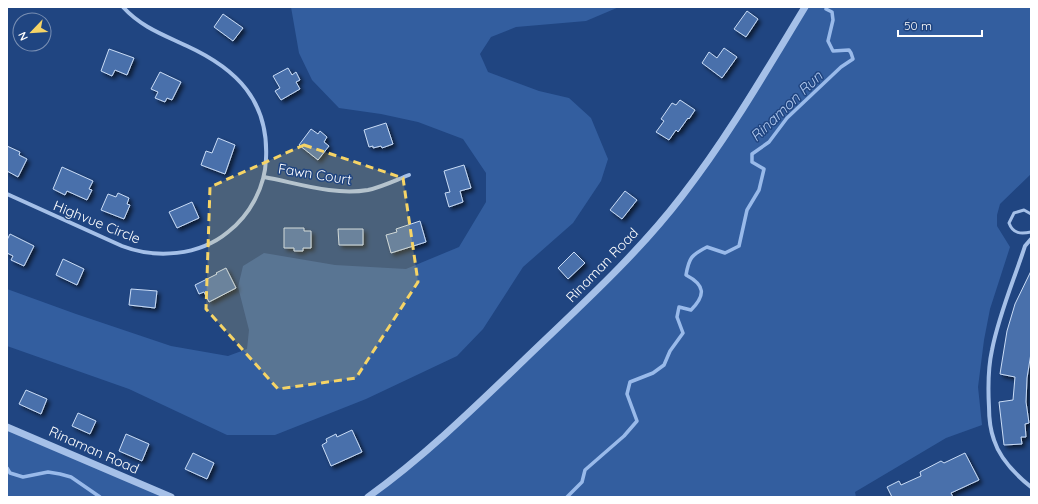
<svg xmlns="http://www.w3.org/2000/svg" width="1038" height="504" font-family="Quicksand,sans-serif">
	<defs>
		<filter id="shadow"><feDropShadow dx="3" dy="3" stdDeviation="2" flood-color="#0009"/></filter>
	</defs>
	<rect width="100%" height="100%" fill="#204581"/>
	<g fill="#335e9f">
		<polygon points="291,7 619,7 586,21 516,27 491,37 480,54 488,72 539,91 569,98 591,118 608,159 601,181 573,223 523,267 483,329 457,356 366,399 275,435 227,435 129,389 7,346 7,289 76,314 171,346 228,356 247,349 249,330 238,287 243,266 264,253 335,265 406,269 459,247 486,202 486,173 463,139 418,122 381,114 339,108 312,80 299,53"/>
		<polygon points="805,7 1031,7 1031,174 1000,204 997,215 997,226 1010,247 990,309 984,340 978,387 982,425 946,438 855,492 856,497 368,497 391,481 565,321 682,195"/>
		<polygon points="7,427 171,497 7,497"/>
	</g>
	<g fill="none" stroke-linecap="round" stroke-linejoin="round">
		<g stroke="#99baea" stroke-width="3.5">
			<polyline points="7,468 10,473 23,477 48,472 60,474 71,477 100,497"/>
			<path d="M567,497L582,482L585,470L624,436L637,421L627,394L630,382L653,373L664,365L670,351L683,333L677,317L679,307L691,310C706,295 705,285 686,275C689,258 691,255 707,247L725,253L739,246L747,210L759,190L764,169L752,162V154L769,142L787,118L841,67L853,59L851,53L849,50L833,51L828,41L833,20L832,12L826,9L827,7"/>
		</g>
	</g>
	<g fill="#486fab" stroke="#c9dcf6" filter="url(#shadow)">
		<polygon points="747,11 758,19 746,37 734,29"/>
		<polygon points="223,14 243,28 233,41 214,27"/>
		<polygon points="724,48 737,57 722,78 702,63 709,52 717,58"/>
		<polygon points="109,49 134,58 127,75 115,70 112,76 101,71"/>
		<polygon points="288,68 292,75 296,72 300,80 296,82 300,89 281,100 275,91 280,88 273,76"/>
		<polygon points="160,72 181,82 172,100 167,98 165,102 155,98 158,92 151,89"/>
		<polygon points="680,100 695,110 689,119 688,118 678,132 676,130 669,140 656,132 664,121 661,119 672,103 676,105"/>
		<polygon points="386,123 393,144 382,148 381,146 373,148 373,146 369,147 364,130"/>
		<polygon points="311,129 318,134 320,131 327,137 324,142 329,146 318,160 299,145"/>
		<polygon points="218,138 235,145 225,174 201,165 206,151 212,153"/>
		<polygon points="7,146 20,152 19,155 27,159 18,177 7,171"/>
		<polygon points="464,165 471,188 460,191 463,202 449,207 445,193 450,192 444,171"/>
		<polygon points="62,167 93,181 89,189 92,190 87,200 67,191 65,195 53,189"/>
		<polygon points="625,191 637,200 622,219 610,210"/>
		<polygon points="118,193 129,198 127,204 130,205 124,219 101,210 108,194 116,197"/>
		<polygon points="192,202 199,218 177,228 169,212"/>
		<polygon points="420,221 426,242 391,253 386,235 397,232 396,229"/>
		<polygon points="284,228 304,228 304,231 311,231 311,248 303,248 303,251 294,251 294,248 284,248"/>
		<polygon points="338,229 363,229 363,245 339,245"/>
		<polygon points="10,234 34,246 24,266 11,260 13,256 7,253 7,240"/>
		<polygon points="574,252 585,263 568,279 558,268"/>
		<polygon points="63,259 84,269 77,285 56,275"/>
		<polygon points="226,268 236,288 209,302 204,292 199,294 195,285 217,274 216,273"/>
		<polygon points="1031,271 1031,353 1027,378 1026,402 1029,423 1025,424 1026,437 1021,437 1022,444 1004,445 999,402 1013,400 1015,377 1000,374 1007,331 1015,304"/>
		<polygon points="131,289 157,291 155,308 129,305"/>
		<polygon points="26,390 47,399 41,414 19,404"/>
		<polygon points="78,413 96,421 90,434 72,426"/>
		<polygon points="352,430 362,452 331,466 322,445 327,442 326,439 336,434 337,437"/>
		<polygon points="126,434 149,444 142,461 119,451"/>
		<polygon points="193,453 214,463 207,479 185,469"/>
		<polygon points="965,453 979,480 951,493 953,497 892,497 887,487 899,481 901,485 921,476 920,472 941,461 944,463"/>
	</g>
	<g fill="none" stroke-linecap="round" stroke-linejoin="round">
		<path stroke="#a5c0e8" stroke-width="3" d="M1031,214L1024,210L1014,213L1009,223C1013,234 1021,234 1031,232"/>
		<g stroke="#a5c0e8" stroke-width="4">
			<path d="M264,177C297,183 334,196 368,190C382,187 396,180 409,175"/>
			<path d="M7,194L122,246C156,259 199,256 228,232C250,215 265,187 266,159C269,101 237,69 187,46C164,35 141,27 123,7"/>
			<path d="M1031,239L1025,246C1014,280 999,314 992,350C988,368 988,389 989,407C989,419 990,429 994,440C1000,459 1016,475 1031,487"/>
		</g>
		<g stroke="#a5c0e8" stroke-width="7">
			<polyline points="7,427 171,497"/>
			<path d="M368,497C425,456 475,407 525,359C579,307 636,256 682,196C728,137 766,71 805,7"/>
		</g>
	</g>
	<path fill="#f6d466" fill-opacity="0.2" stroke="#f6d466" stroke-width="3" stroke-dasharray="8 5" stroke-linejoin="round" d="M304,145L403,178L418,282L356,378L278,389L206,309L210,187Z"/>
	<g text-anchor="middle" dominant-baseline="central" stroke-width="3" stroke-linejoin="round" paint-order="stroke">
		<g font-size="14" fill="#fff" stroke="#204581">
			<text transform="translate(315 174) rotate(9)">Fawn Court</text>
			<text transform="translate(97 222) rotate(22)">Highvue Circle</text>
			<text transform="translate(602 265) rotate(-46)">Rinaman Road</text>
			<text transform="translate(94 450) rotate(24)">Rinaman Road</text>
		</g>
		<g font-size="15" font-style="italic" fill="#b1caf0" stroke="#204581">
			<text transform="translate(786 106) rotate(-44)">Rinamon Run</text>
		</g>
	</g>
	<rect width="1038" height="504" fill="none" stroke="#ffffff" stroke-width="16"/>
	<g transform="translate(32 32) rotate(245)"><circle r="19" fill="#204581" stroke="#798fb3"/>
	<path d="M0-3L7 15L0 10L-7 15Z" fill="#f6d466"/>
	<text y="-6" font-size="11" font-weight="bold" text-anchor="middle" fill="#ffffff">N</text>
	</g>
	<path d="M898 30v6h84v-6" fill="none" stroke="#ffffff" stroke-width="2"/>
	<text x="904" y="30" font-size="12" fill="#ffffff" stroke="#204581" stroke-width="3" paint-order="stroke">50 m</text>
</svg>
